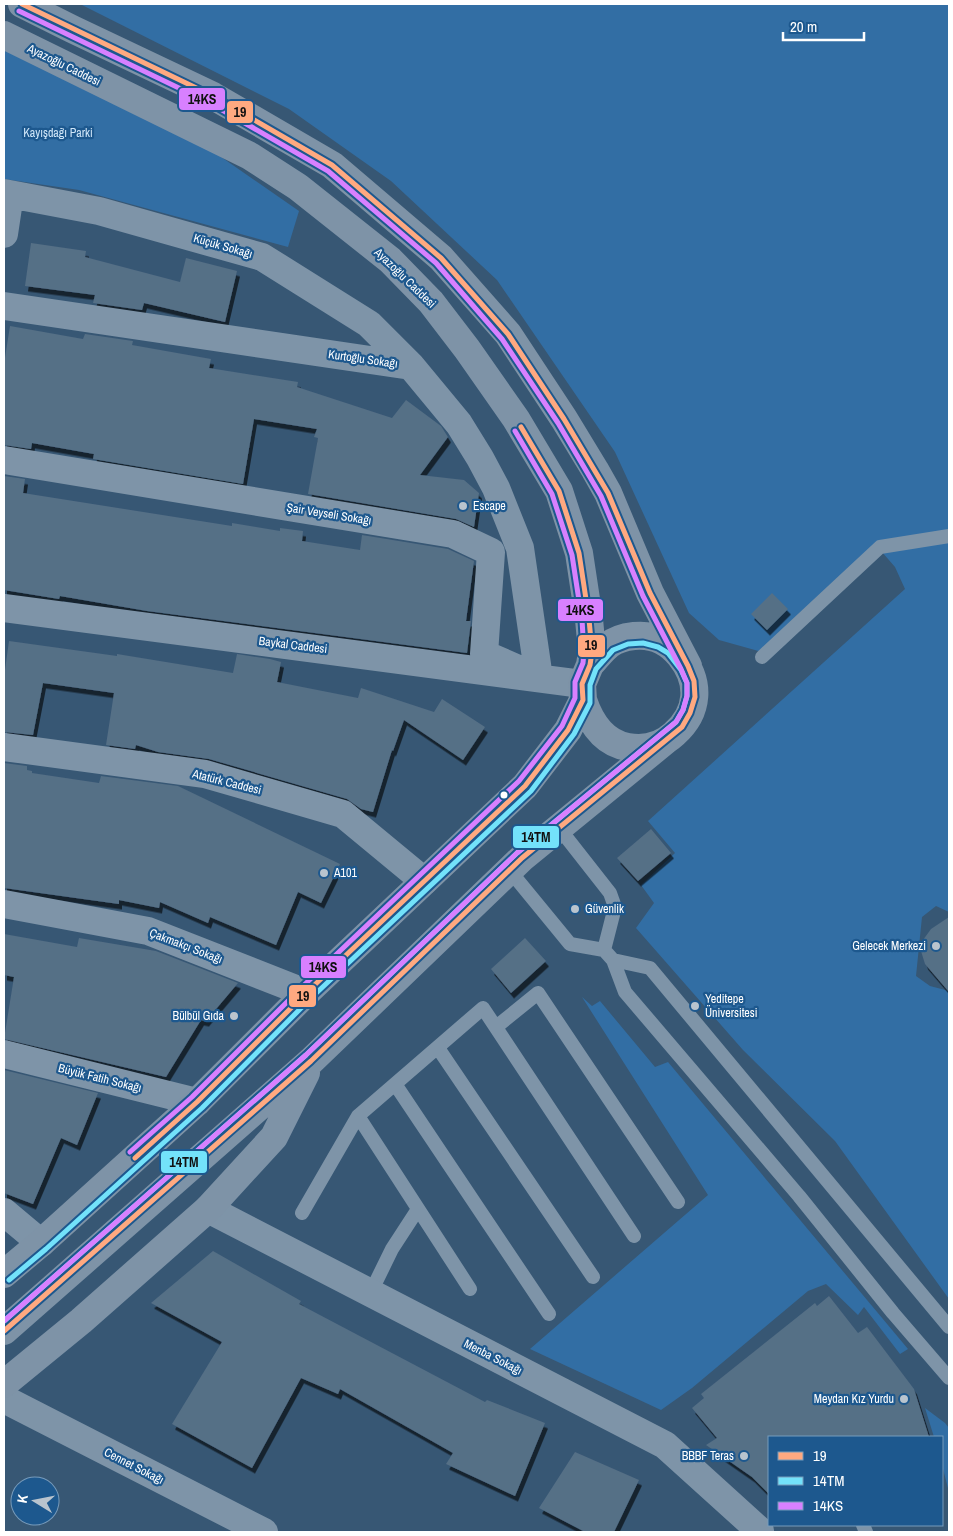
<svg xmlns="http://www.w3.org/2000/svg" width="953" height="1536" font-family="'Archivo Narrow',sans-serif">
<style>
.green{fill:#326ea4}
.building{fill:#556f86;filter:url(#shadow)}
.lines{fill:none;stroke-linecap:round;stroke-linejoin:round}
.lane{stroke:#7e94a8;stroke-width:14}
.street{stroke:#7e94a8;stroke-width:28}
.primary{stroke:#7e93a7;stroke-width:28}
.bus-1-casing{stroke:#1d588e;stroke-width:9}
.bus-2-casing{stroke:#1d588e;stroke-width:9}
.bus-3-casing{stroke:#1d588e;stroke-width:9}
.bus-1{stroke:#ffa980;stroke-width:5}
.bus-2{stroke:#73e2fa;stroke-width:5}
.bus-3{stroke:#d880ff;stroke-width:5}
.poi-dot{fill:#b9c4ce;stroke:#1d588e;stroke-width:2}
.bus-dot{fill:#fff;stroke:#1d588e;stroke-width:2}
.labels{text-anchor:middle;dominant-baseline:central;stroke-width:4.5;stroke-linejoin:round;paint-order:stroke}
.street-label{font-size:12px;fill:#fff;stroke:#1d588e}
.park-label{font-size:12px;fill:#d1e7f9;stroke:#1d588e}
.poi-label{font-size:12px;fill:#fff;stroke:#1d588e;text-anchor:start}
.line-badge{stroke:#1d588e;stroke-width:2}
.pale-badge-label{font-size:14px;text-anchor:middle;font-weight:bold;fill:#111}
</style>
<defs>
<filter id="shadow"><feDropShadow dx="3" dy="5.5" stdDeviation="0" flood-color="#0009"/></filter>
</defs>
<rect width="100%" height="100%" fill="#375774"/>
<path class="green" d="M 80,4 L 949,4 L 949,912 L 936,906 L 922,917 L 916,976 L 930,986 L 949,991 L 949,1299 L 835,1141 L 743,1050 L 636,928 L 654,903 L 641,885 L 675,853 L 648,821 L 905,589 L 895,567 L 875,544 L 762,652 L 719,640 L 689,613 L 615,452 L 497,280 L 391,181 L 289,109 Z
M 4,45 L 214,152 L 299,211 L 288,247 L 79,190 L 4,179 Z
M 582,997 L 592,1006 L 600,1001 L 655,1067 L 668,1062 L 908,1349 L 900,1354 L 864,1307 L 858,1315 L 826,1284 L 808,1291 L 692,1388 L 661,1410 L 530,1349 L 708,1195 Z
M 925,1408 L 945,1423 L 949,1428 L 949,1492 L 942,1465 L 942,1437 L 934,1437 Z"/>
<path class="building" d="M 31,243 L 86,251 L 85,257 L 180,282 L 186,258 L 237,271 L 225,322 L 144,303 L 142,310 L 93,303 L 95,295 L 25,286 Z
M 10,326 L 83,339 L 85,334 L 133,341 L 132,345 L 211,359 L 209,368 L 298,382 L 297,387 L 392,418 L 406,400 L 441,426 L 448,437 L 420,475 L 464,480 L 479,493 L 474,527 L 456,519 L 308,494 L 318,438 L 314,437 L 317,429 L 254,419 L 243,484 L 93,459 L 94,454 L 32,443 L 31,449 L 4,445 L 4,364 Z
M 4,476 L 25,479 L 23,493 L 232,526 L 232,523 L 280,531 L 280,528 L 303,531 L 302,541 L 360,550 L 362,535 L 448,549 L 474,561 L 466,621 L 471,621 L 467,653 L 147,611 L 60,596 L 59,599 L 4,590 Z
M 772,593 L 788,609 L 767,630 L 751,614 Z
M 9,641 L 117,656 L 117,654 L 233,673 L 237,654 L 270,659 L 281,662 L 277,682 L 358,698 L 361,688 L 434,712 L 442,699 L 485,727 L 463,760 L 404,720 L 393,751 L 392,750 L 373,812 L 361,809 L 347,799 L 209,759 L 158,752 L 136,745 L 135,749 L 106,745 L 114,693 L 43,683 L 33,735 L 4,732 L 4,677 Z
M 4,763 L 27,766 L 27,770 L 32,771 L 32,773 L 99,783 L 101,776 L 178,786 L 340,864 L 321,903 L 298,892 L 276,945 L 210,917 L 208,923 L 160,902 L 159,908 L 119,900 L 119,904 L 4,888 Z
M 651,829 L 671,853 L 638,881 L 617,858 Z
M 949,917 L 949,992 L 925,964 L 921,951 L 923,940 L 931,929 Z
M 4,934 L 77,947 L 79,938 L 156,951 L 238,983 L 206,1021 L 201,1020 L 166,1077 L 4,1039 L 14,977 L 4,975 Z
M 525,938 L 546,961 L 511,993 L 491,969 Z
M 4,1070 L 98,1093 L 77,1145 L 61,1138 L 33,1204 L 4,1193 Z
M 213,1251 L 301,1301 L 299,1304 L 485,1402 L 487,1400 L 545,1423 L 515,1496 L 446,1464 L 453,1453 L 340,1389 L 338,1394 L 301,1378 L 252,1468 L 172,1424 L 222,1342 L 151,1303 Z
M 829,1296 L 858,1333 L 867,1327 L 914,1389 L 929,1437 L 769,1437 L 769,1494 L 752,1477 L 706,1445 L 717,1438 L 692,1408 L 704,1398 L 701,1394 L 815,1303 L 817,1306 Z
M 575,1452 L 639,1480 L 614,1532 L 585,1532 L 539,1508 Z"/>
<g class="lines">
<path class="lane" d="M 762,657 L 880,547 L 949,536
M 559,828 L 610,893 L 615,907 L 604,950
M 510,871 L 570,944 L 604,950 L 613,960 L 625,992 L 799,1196 L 893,1313 L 949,1378
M 613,960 L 650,968 L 949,1327
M 496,1027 L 538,993 L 678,1202
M 438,1048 L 593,1277
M 395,1084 L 549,1314
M 358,1116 L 470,1289
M 302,1213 L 358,1116 L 483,1008 L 634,1236
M 370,1294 L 392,1249 L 418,1209
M 863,1525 L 866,1532"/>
<path class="street" d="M 4,193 L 99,211 L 262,257 L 369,324 L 411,366 L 459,424 L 480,458 L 496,488 L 520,548 L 539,678
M 4,234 L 10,194
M 4,306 L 411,366
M 4,460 L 453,534 L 491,552 L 484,654 L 539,678
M 4,608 L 582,684
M 4,747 L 205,774 L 343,814 L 424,881
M 4,904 L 148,931 L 306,993
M 4,1054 L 197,1102
M 208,1209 L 665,1445 L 760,1531 L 759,1532
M 4,1212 L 41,1243
M 4,1399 L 264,1532"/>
<path class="primary" d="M 22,4 L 72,29 L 213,96 L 332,165 L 441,258 L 508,334 L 564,419 L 595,470 L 608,493 L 650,593 L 688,666
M 4,35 L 250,156 L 298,187 L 390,260 L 431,302 L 467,349 L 516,419 L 559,491 L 579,553 L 589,619 L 592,652 L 590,665 L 582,684 L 583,700 L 568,730 L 525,786 L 306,993 L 197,1102 L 41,1243 L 4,1274
M 583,700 C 590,721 603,743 628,747 C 645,750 661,746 674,734 C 699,712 701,682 680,656 C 668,641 653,634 634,636 C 625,637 615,640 609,645 C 602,650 596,659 590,665
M 4,1331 L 311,1061 L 522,858 L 670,737
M 4,1384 L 81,1321 L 208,1209 L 274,1137 L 306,1073"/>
<defs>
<path id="bus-1" d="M 135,1158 L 197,1102 L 306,993 L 525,786 L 568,730 L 583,700 L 582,684 L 590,665 L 592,652 L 589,619 L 579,553 L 559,491 L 521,427
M 4,1331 L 311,1061 L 522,858 L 682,727 L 690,713 L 695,697 L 694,681 L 688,666 L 650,593 L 608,493 L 564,419 L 508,334 L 441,258 L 332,165 L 213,96 L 22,4"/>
<path id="bus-2" d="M 4,1321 L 306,1055 L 517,853 L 676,722 L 683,710 L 687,696 L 687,683 L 681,670 L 668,653 L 658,647 L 643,643 L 628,644 L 613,650 L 596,669 L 590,685 L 590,703 L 574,734 L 531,791 L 311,998 L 202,1108 L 46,1249 L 9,1280"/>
<path id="bus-3" d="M 130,1152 L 192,1097 L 301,988 L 519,781 L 562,726 L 575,698 L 575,682 L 583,663 L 584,652 L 582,620 L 572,555 L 552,494 L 515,431
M 4,1321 L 306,1055 L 517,853 L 676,722 L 683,710 L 687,696 L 687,683 L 681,669 L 643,596 L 601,496 L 558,423 L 502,339 L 436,263 L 328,171 L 210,103 L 19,11"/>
</defs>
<use href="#bus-1" class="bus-1-casing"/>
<use href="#bus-2" class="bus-2-casing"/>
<use href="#bus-3" class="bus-3-casing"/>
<use href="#bus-1" class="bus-1"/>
<use href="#bus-2" class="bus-2"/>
<use href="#bus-3" class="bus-3"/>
</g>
<g class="poi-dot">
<circle cx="463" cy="506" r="5"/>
<circle cx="324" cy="873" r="5"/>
<circle cx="575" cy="909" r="5"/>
<circle cx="936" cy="946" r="5"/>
<circle cx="695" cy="1006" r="5"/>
<circle cx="234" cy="1016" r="5"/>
<circle cx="904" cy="1399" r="5"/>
<circle cx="744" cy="1456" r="5"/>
</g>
<circle class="bus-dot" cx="504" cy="795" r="4.5"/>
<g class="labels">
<g class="street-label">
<text transform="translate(64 65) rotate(26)">Ayazoğlu Caddesi</text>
<text transform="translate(223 246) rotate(16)">Küçük Sokağı</text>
<text transform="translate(405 278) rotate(44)">Ayazoğlu Caddesi</text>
<text transform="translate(363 359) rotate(8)">Kurtoğlu Sokağı</text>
<text transform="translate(329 514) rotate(9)">Şair Veyseli Sokağı</text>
<text transform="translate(293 645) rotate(7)">Baykal Caddesi</text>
<text transform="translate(227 782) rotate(14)">Atatürk Caddesi</text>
<text transform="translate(186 946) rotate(21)">Çakmakçı Sokağı</text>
<text transform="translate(100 1078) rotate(14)">Büyük Fatih Sokağı</text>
<text transform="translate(493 1357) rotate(27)">Menba Sokağı</text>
<text transform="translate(134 1466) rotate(27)">Cennet Sokağı</text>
</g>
<g class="park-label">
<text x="58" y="133">Kayışdağı Parki</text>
</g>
<g class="poi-label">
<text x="473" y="506">Escape</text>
<text x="334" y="873">A101</text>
<text x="585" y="909">Güvenlik</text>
<text x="926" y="946" text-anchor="end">Gelecek Merkezi</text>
<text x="705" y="999">Yeditepe<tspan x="705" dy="14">Üniversitesi</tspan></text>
<text x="224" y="1016" text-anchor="end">Bülbül Gıda</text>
<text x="894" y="1399" text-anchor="end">Meydan Kız Yurdu</text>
<text x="734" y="1456" text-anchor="end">BBBF Teras</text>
</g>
</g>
<g class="line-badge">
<rect x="178" y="87" width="48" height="24" rx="5" fill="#d880ff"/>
<rect x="226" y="100" width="28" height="24" rx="5" fill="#ffa980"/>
<rect x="557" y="598" width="47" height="24" rx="5" fill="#d880ff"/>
<rect x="577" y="634" width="29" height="24" rx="5" fill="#ffa980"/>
<rect x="512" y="825" width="48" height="24" rx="5" fill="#73e2fa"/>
<rect x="300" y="955" width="47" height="24" rx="5" fill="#d880ff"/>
<rect x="288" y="984" width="29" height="24" rx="5" fill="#ffa980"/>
<rect x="160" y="1150" width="48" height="24" rx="5" fill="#73e2fa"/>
</g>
<g class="pale-badge-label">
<text x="202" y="104">14KS</text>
<text x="240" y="117">19</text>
<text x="580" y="615">14KS</text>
<text x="591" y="650">19</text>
<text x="536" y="842">14TM</text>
<text x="323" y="972">14KS</text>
<text x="303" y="1001">19</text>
<text x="184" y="1167">14TM</text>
</g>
<rect width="953" height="1536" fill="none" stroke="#ffffff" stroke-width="10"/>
<rect x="768" y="1436" width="175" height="90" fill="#1d588e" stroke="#779bbb"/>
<rect x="778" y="1452" width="25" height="8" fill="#ffa980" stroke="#779bbb"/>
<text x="813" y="1461" font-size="15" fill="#ffffff">19</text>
<rect x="778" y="1477" width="25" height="8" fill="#73e2fa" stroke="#779bbb"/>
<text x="813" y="1486" font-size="15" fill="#ffffff">14TM</text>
<rect x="778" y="1502" width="25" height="8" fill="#d880ff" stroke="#779bbb"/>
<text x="813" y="1511" font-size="15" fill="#ffffff">14KS</text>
<g transform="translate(35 1501) rotate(280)"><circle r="24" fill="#1d588e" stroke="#779bbb"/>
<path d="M0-4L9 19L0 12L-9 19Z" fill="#b9c4ce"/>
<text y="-8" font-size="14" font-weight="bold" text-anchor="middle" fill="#ffffff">K</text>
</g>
<path d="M783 32v8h81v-8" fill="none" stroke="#ffffff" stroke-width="2.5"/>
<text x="790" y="32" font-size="15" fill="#ffffff" stroke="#1d588e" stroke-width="4" paint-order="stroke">20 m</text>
</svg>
